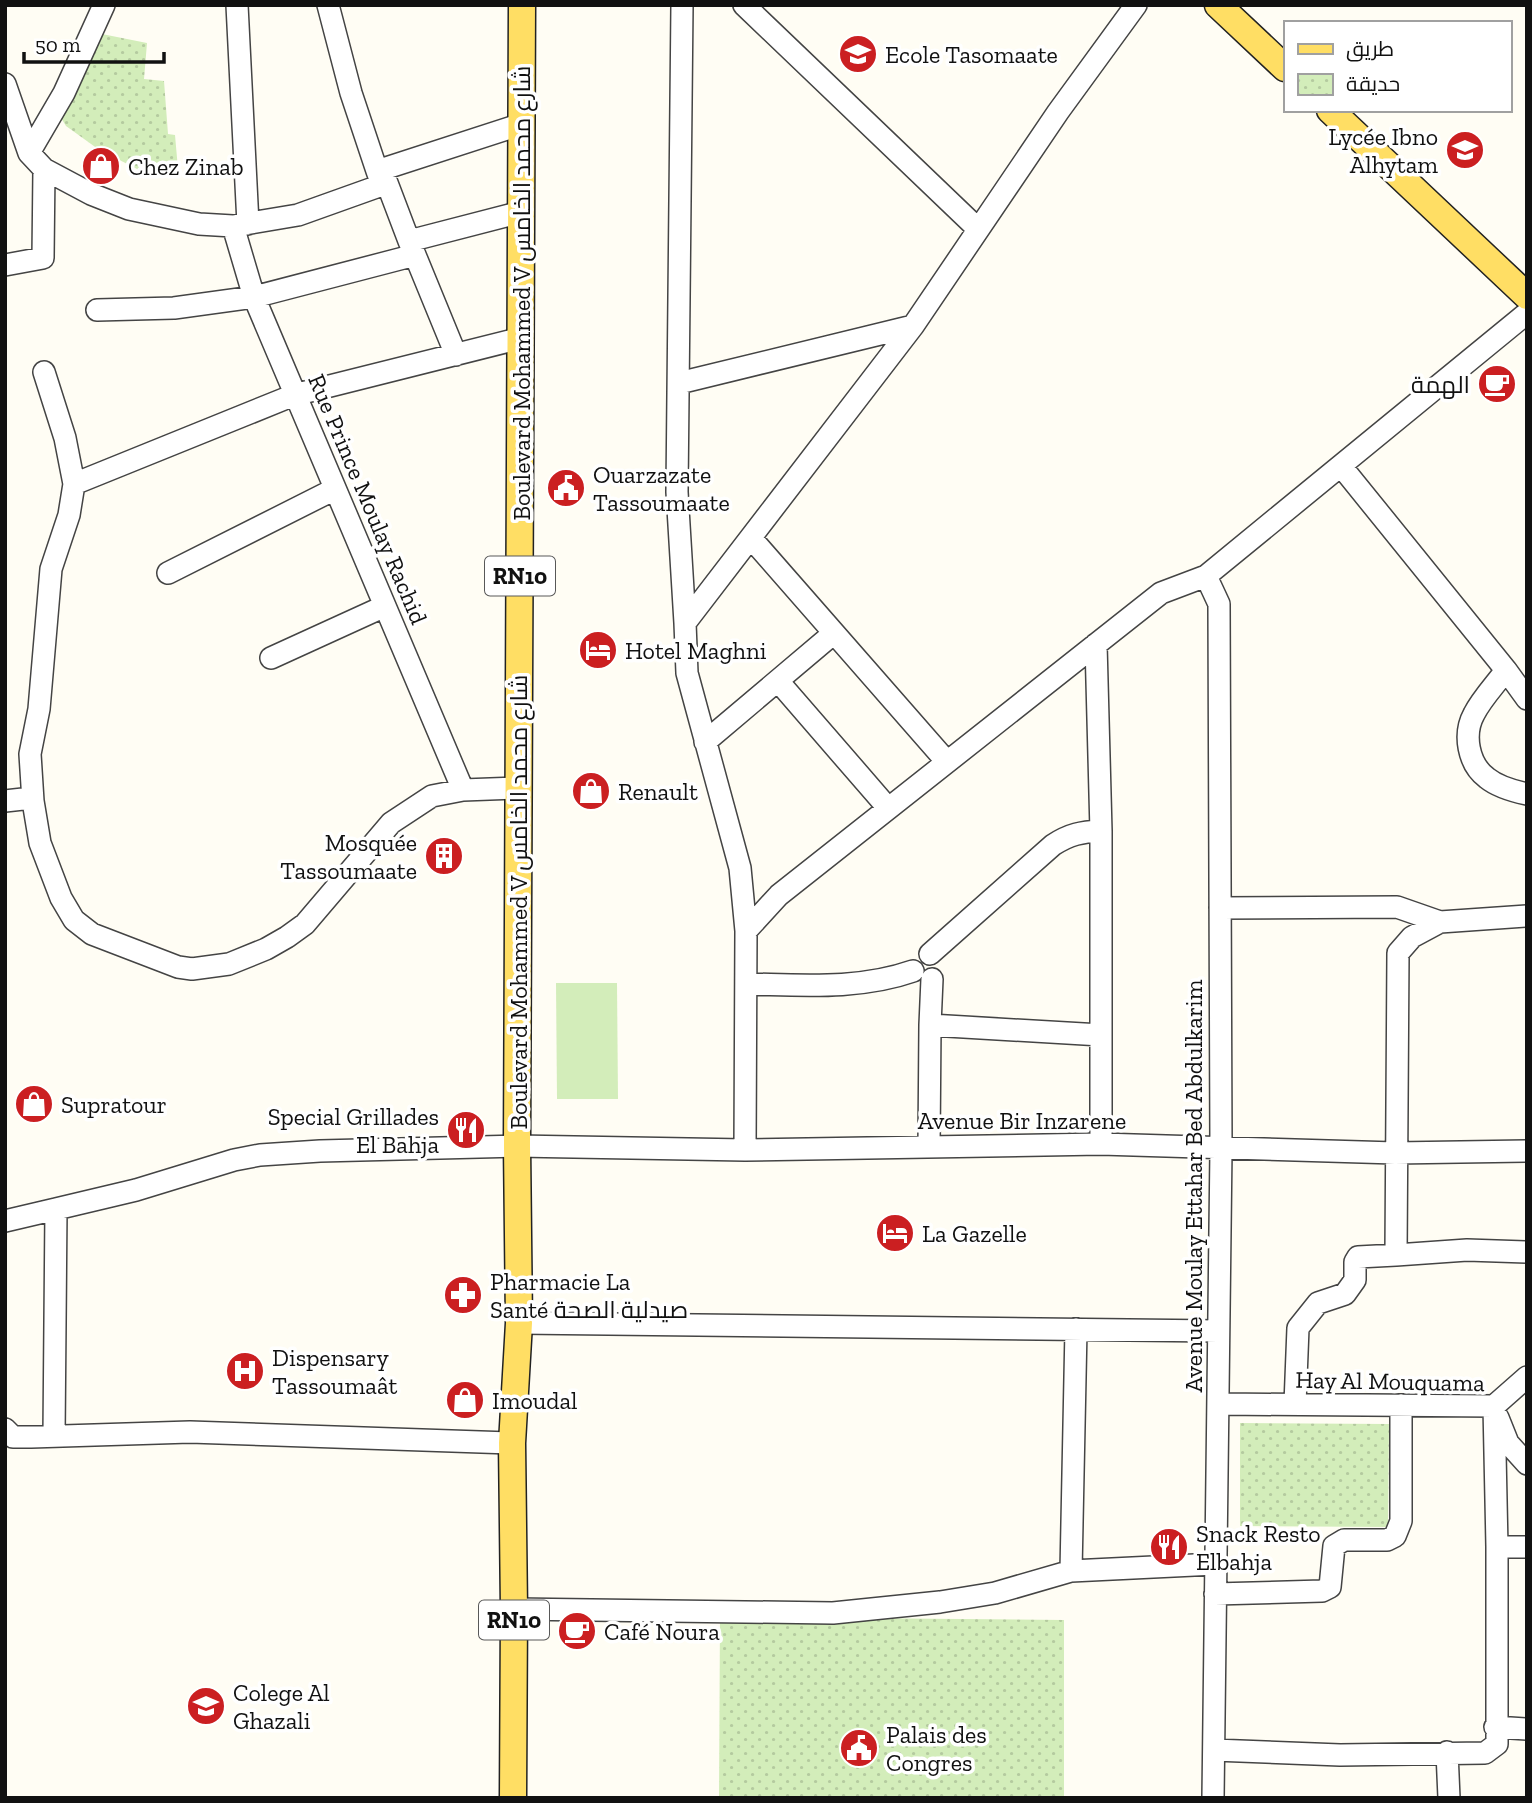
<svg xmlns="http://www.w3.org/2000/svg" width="1532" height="1803" font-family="'Zilla Slab',Cairo,serif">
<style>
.park{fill:url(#park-dots)}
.garden{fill:#d3edba}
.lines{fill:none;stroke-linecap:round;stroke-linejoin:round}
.minor-casing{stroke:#444;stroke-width:24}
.major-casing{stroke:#222;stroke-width:29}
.minor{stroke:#fff;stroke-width:21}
.major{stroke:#ffde64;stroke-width:26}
.labels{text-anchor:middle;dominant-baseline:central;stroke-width:7;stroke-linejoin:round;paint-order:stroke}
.shield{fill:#fff;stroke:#585858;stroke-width:2}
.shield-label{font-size:23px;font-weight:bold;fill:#111}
.poi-label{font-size:24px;fill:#111;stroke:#fff;text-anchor:start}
.street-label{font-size:24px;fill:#111;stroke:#fff}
</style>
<defs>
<pattern id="park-dots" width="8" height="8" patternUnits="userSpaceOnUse" patternTransform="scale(1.75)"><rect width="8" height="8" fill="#d3edba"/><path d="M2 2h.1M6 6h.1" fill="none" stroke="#b4ca9f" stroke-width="1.8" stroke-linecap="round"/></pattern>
</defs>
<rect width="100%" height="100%" fill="#fffdf4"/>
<path class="park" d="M 97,33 L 147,43 L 144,79 L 164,81 L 168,134 L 175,135 L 178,169 L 139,170 L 98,149 L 66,126 L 58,113 Z
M 1240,1423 L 1389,1424 L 1388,1527 L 1240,1526 Z
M 720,1617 L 1064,1620 L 1064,1798 L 719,1798 Z"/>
<path class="garden" d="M 556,983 L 617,983 L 618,1099 L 557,1099 Z"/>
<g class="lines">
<defs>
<path id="minor" d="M 237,5 L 248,224
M 328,5 L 351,93 L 377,171
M 682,5 L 677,492 L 685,623
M 744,5 L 978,229
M 5,84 L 29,153 L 44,169 L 91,194 L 129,209 L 199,224 L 233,226 L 298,215 L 382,185 L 377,171 L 522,124
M 29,153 L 64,93 L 104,5
M 382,185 L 387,183 L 409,241
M 233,226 L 254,297 L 463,790
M 415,255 L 456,355
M 5,265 L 43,258 L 44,169
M 97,310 L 174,308 L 254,297 L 415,255 L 409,241 L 521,212
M 44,372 L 65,438 L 74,484
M 679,383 L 913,326
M 1341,466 L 1506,670 L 1527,699
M 751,538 L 947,762
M 168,573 L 335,489
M 1206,576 L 1219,604 L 1221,1149 L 1213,1798
M 1096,644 L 1101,831
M 271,658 L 385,606
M 1506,670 C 1496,684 1482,698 1474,714 C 1463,734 1468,764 1487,778 C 1498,787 1513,791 1527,794
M 778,681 L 888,808
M 705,742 L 834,633
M 518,788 L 463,790 L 432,796 L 391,823 L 305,924 L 287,937 L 266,949 L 229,964 L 192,969 L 178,967 L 92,934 L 74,920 L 61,898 L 40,843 L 33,801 L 30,754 L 39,709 L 51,569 L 69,515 L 74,484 L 294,395 L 521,338
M 5,801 L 23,799 L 33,801
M 1220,908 L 1397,907 L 1440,922
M 746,931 L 740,868 L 687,673 L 685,623 L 913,326 L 1058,112 L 1136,5
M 930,954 L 1053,845 C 1070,834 1081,832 1101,831 L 1101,1144
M 932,979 L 930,1025 L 1101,1035
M 746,984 C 802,985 859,990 913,971
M 929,1146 L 930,1025
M 745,1150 L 746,931 L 779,895 L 1161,593 L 1206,576 L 1527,313
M 5,1221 L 56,1209
M 1396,1255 L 1467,1250 L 1527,1252
M 519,1323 L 1218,1331
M 1219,1404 L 1494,1406
M 1295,1404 L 1298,1328 L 1318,1303 L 1345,1294 L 1355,1280 L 1355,1262 L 1358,1257 L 1396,1255 L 1398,953 L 1412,937 L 1440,922 L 1527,916
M 1494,1406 L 1527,1377
M 1498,1418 L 1508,1443 L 1527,1464
M 5,1429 L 13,1437 L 31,1437 L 190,1432 L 512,1443
M 54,1436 L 56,1209 L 136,1190 L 234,1160 L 260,1155 L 320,1151 L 517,1146 L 745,1150 L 1101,1144 L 1395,1153 L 1527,1151
M 1497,1547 L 1527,1547
M 1071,1571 L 1076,1329
M 1215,1594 L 1322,1591 L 1330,1587 L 1334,1546 L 1344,1540 L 1387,1540 L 1395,1536 L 1401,1521 L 1401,1405
M 514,1609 L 833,1613 L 940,1602 L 995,1593 L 1071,1571 L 1215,1564
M 1495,1727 L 1527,1729
M 1214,1750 L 1340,1755 L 1485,1753 L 1497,1744 L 1497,1547 L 1494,1406
M 1447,1752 L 1449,1798"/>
<path id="major" d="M 1218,5 L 1285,68
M 1330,110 L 1527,296
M 513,1798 L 514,1609 L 512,1443 L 519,1323 L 517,1146 L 522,5"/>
</defs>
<use href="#minor" class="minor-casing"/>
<use href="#major" class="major-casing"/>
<use href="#minor" class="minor"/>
<use href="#major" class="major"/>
</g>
<defs>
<symbol id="school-disc" viewBox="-11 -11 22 22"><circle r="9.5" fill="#cb1f21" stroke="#fff"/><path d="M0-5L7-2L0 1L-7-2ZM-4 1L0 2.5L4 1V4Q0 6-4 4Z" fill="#fff"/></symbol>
<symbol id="university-disc" viewBox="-11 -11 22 22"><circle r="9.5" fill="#cb1f21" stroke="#fff"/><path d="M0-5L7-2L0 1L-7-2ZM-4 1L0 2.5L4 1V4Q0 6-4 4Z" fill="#fff"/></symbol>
<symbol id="shop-disc" viewBox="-11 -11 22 22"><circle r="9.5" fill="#cb1f21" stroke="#fff"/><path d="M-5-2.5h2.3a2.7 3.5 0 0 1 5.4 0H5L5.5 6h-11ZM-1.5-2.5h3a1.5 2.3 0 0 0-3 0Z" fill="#fff"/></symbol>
<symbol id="cafe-disc" viewBox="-11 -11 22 22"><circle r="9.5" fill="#cb1f21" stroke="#fff"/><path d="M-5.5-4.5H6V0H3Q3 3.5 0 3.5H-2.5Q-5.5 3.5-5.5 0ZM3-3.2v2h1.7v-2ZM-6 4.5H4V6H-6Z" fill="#fff"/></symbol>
<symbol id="civic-disc" viewBox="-11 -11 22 22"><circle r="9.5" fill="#cb1f21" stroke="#fff"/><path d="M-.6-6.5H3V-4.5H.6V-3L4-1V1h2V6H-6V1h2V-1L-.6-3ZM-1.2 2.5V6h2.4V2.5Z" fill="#fff"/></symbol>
<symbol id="hotel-disc" viewBox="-11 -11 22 22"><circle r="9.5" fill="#cb1f21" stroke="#fff"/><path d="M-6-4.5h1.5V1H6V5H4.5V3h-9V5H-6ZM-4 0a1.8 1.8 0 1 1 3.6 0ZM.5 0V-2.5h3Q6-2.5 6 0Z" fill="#fff"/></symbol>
<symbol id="building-disc" viewBox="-11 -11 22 22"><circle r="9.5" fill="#cb1f21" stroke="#fff"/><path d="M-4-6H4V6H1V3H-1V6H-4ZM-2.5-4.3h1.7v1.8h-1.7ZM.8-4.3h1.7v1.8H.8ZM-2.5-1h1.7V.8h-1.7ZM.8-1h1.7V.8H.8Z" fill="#fff"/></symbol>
<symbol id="restaurant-disc" viewBox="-11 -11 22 22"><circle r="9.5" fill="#cb1f21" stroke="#fff"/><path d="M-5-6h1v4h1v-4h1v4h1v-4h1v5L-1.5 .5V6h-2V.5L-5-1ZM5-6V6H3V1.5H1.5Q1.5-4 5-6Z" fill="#fff"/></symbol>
<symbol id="pharmacy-disc" viewBox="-11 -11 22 22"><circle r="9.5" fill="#cb1f21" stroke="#fff"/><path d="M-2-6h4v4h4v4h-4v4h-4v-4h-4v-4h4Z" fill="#fff"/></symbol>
<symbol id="hospital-disc" viewBox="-11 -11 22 22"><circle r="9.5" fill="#cb1f21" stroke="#fff"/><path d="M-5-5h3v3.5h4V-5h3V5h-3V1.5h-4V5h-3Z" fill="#fff"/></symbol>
</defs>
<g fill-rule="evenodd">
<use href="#school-disc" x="836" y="32" width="44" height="44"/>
<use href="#university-disc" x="1443" y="128" width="44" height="44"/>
<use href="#shop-disc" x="79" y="144" width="44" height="44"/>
<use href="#cafe-disc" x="1475" y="362" width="44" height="44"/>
<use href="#civic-disc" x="544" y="466" width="44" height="44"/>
<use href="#hotel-disc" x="576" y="628" width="44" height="44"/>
<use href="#shop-disc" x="569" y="769" width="44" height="44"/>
<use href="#building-disc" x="422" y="834" width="44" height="44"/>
<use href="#shop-disc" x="12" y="1082" width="44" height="44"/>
<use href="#restaurant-disc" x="444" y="1108" width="44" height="44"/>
<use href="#hotel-disc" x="873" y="1211" width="44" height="44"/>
<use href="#pharmacy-disc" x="441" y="1273" width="44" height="44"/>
<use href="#hospital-disc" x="223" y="1349" width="44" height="44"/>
<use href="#shop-disc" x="443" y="1378" width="44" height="44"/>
<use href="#restaurant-disc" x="1147" y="1525" width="44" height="44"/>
<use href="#cafe-disc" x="555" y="1609" width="44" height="44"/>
<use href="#university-disc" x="184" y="1684" width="44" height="44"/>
<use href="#civic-disc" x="837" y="1726" width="44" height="44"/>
</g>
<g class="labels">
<g class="shield">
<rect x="485" y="556.5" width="70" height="39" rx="5"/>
<rect x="479" y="1600.5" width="70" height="39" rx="5"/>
</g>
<g class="shield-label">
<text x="520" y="576">RN10</text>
<text x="514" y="1620">RN10</text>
</g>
<g class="poi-label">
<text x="885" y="54">Ecole Tasomaate</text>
<text x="1438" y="136" text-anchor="end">Lycée Ibno<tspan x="1438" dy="28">Alhytam</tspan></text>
<text x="128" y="166">Chez Zinab</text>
<text x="1470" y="384" text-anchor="end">الهمة</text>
<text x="593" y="474">Ouarzazate<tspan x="593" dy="28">Tassoumaate</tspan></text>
<text x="625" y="650">Hotel Maghni</text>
<text x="618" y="791">Renault</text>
<text x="417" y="842" text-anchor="end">Mosquée<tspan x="417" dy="28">Tassoumaate</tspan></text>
<text x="61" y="1104">Supratour</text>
<text x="439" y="1116" text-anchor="end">Special Grillades<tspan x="439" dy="28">El Bahja</tspan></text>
<text x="922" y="1233">La Gazelle</text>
<text x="490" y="1281">Pharmacie La<tspan x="490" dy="28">Santé صيدلية الصحة</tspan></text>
<text x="272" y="1357">Dispensary<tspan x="272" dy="28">Tassoumaât</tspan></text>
<text x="492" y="1400">Imoudal</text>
<text x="1196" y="1533">Snack Resto<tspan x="1196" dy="28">Elbahja</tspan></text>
<text x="604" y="1631">Café Noura</text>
<text x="233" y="1692">Colege Al<tspan x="233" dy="28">Ghazali</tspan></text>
<text x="886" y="1734">Palais des<tspan x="886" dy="28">Congres</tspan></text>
</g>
<g class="street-label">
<text transform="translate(521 293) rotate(-90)">Boulevard Mohammed V شارع محمد الخامس</text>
<text transform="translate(368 499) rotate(67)">Rue Prince Moulay Rachid</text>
<text transform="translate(518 902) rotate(-90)">Boulevard Mohammed V شارع محمد الخامس</text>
<text x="1022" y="1120">Avenue Bir Inzarene</text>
<text transform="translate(1193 1186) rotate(-90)">Avenue Moulay Ettahar Bed Abdulkarim</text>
<text transform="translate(1390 1381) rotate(1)">Hay Al Mouquama</text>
</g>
</g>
<rect width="1532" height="1803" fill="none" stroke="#111111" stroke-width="14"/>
<rect x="1284" y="21" width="228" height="91" fill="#ffffff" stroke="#a0a0a0" stroke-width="2"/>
<rect x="1298" y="44" width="35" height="10" fill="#ffde64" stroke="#a0a0a0" stroke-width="2"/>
<text x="1346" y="56" font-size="21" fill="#111111">طريق</text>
<rect x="1298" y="74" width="35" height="21" fill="url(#park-dots)" stroke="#a0a0a0" stroke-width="2"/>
<text x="1346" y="91" font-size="21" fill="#111111">حديقة</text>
<path d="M24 52v10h140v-10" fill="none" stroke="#111111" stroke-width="3.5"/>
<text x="35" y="52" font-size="21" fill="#111111" stroke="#ffffff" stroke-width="5" paint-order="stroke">50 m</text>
</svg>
